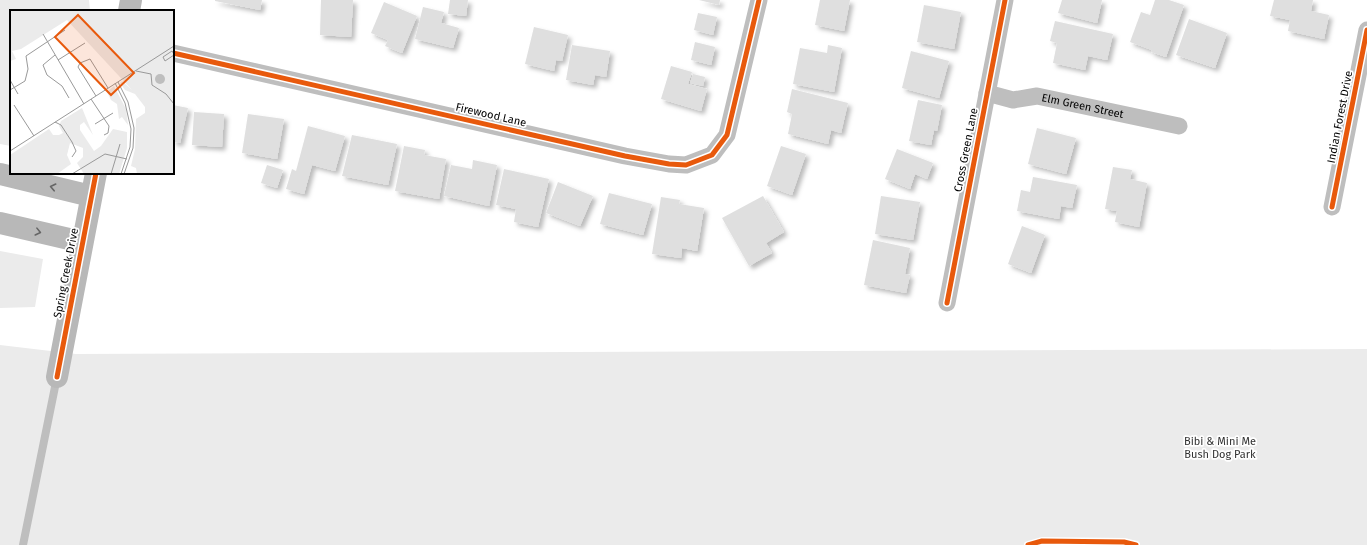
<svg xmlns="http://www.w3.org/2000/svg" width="1367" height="545" font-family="'Fira Sans',sans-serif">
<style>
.green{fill:#ebebeb}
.building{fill:#dfdfdf;filter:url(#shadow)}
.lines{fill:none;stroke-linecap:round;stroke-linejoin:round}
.lane{stroke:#bebebe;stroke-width:8}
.street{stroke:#bebebe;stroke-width:17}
.secondary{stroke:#b8b8b8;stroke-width:22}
.cycleway-casing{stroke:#fff;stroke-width:8}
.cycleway{stroke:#e8590c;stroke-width:5}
.oneway{stroke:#656565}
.labels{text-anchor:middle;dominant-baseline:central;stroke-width:3.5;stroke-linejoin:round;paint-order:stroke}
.street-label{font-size:11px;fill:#000;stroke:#fff}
.park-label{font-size:11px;fill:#323232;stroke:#fff}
.inset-road{fill:none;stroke:#999;stroke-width:1}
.view{fill:#e8590c;fill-opacity:0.15;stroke:#e8590c;stroke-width:2}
.inset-edge{fill:none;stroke:#000;stroke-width:2}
</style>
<defs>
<filter id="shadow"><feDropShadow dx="3.5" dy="3.5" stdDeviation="2" flood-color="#0004"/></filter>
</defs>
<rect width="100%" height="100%" fill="#fff"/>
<path class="green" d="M 0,0 L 89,0 L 90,11 L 11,11 L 11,146 L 0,144 Z
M 0,251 L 43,259 L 35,307 L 0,308 Z
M 0,345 L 76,354 L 1367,349 L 1367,545 L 0,545 Z"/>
<path class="building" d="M 215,0 L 262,0 L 260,10 L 215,1 Z
M 321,0 L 353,0 L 351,37 L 320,35 Z
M 450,0 L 468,0 L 466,16 L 448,14 Z
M 699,0 L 720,0 L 719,5 Z
M 820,0 L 850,0 L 844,31 L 815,25 Z
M 1062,0 L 1102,0 L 1097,23 L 1058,13 Z
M 1155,0 L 1169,0 L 1184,5 L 1166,57 L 1151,52 L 1152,50 L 1130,42 L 1141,12 L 1150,15 Z
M 1274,0 L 1313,0 L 1311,11 L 1329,15 L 1324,39 L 1288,31 L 1290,20 L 1270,16 Z
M 384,2 L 417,16 L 402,53 L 385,46 L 388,40 L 371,33 Z
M 924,5 L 961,12 L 954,49 L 917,42 Z
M 423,7 L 444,12 L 441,23 L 459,28 L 453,48 L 415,39 Z
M 698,13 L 717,17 L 713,35 L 694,30 Z
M 1189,19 L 1227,33 L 1215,68 L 1176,55 Z
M 1055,21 L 1113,34 L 1107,60 L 1088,56 L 1085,70 L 1053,63 L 1057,43 L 1050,41 Z
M 534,27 L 568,35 L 562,61 L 556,60 L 554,71 L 525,64 Z
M 695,42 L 715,47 L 711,65 L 691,60 Z
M 572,45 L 610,51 L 606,77 L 595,75 L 593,85 L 566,80 Z
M 828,45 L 842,48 L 834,92 L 793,84 L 800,48 L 827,53 Z
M 911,51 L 949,61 L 939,98 L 902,88 Z
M 671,66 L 692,72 L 688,84 L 707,89 L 701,111 L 661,99 Z
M 693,74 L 705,77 L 703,86 L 690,83 Z
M 792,89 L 848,103 L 841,133 L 831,130 L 828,144 L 788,134 L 792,114 L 787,112 Z
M 918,100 L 942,105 L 937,131 L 934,130 L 931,145 L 909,141 Z
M 173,105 L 188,108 L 180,143 L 173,142 Z
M 194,112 L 224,114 L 222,147 L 192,145 Z
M 248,114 L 284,119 L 277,159 L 242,153 Z
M 308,126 L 345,136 L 335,171 L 312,165 L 304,194 L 286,189 L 292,169 L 296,171 Z
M 1037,128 L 1076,138 L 1066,174 L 1028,164 Z
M 352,135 L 397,144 L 388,185 L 342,176 Z
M 404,146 L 425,150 L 424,155 L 446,159 L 439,199 L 395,191 Z
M 781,146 L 806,154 L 792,195 L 767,186 Z
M 897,149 L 933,163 L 927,179 L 915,174 L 910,189 L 885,179 Z
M 473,160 L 497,165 L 489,206 L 444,196 L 451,165 L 472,169 Z
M 267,165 L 283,170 L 277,188 L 261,183 Z
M 1113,167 L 1132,170 L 1130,179 L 1147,183 L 1139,227 L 1115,222 L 1117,211 L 1105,209 Z
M 504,169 L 549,179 L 538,227 L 514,222 L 516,209 L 496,205 Z
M 1033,177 L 1077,185 L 1072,208 L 1061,206 L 1059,219 L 1017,211 L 1021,190 L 1030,192 Z
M 558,182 L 593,196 L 580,226 L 546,213 Z
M 609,193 L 652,204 L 643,235 L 600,224 Z
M 763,196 L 784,232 L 766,243 L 772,253 L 749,266 L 722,218 Z
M 881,196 L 920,202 L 913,240 L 875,234 Z
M 661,197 L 680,200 L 679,204 L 704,208 L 697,251 L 682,248 L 681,258 L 652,254 Z
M 1022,226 L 1045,235 L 1031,273 L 1008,264 Z
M 873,240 L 910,248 L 905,274 L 910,275 L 906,293 L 864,285 Z"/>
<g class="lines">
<path class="lane" d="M 23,545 L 57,377"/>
<g class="street">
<path d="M 173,53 L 625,156 L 669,164 L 686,165 L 712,155 L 727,135 L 759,0"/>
<path id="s1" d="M 987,93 L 1013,100 L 1037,96 L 1179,126"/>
<path d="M 1332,207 L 1367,30"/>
<path d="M 947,303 L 1005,0"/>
</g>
<path class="secondary" d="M 129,11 L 131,0
M 0,174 L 91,196
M 0,223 L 82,242
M 57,377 L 96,173"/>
<defs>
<path id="cycleway" d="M 173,53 L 625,156 L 669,164 L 686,165 L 712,155 L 727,135 L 759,0
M 1332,207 L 1367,30
M 947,303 L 1005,0
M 57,377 L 96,173
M 1028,545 L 1042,541 L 1124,542 L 1136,545"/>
</defs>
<use href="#cycleway" class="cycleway-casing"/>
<use href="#cycleway" class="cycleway"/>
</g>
<defs><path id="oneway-chevron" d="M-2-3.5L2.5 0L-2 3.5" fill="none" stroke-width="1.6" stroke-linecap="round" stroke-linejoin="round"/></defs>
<g class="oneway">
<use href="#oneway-chevron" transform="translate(53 187) rotate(-167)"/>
<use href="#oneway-chevron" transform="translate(38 232) rotate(14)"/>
</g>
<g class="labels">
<g class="street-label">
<text stroke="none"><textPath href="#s1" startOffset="98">Elm Green Street</textPath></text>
<text transform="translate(491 115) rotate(13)">Firewood Lane</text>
<text transform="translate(1340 117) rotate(-79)">Indian Forest Drive</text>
<text transform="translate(966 150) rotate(-79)">Cross Green Lane</text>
<text transform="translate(66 273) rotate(-79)">Spring Creek Drive</text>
</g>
<g class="park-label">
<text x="1220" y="441">Bibi &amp; Mini Me<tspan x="1220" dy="13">Bush Dog Park</tspan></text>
</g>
</g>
<g transform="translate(10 10)">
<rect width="164" height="164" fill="#fff"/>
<path d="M 0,0 L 164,0 L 164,164 L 127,164 L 126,158 L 121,156 L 125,139 L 126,109 L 135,103 L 135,97 L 125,84 L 115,80 L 110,73 L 112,71 L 122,80 L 57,10 L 11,39 L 2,41 L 6,49 L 0,51 ZM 104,76 L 116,99 L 118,115 L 112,107 L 109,109 L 107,94 L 101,90 L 97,82 ZM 72,98 L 83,125 L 74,112 L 70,115 L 70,120 L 84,141 L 91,136 L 103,119 L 117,122 L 117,138 L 109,164 L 74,164 L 67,153 L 73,147 L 73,138 L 60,133 L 57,145 L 61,154 L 47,164 L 0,164 L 0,145 L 39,119 L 43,125 L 49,125 L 53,123 L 49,116 L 51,111 Z" fill="#ebebeb"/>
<path d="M145 69a5 5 0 1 1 10 0a5 5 0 1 1-10 0Z" fill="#bebebe"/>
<path class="inset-road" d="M 33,24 L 74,94M 164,44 L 162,41 L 153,47 L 155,51 L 164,45M 45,45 L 33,55 L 37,65 L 52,76 L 59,88M 48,50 L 75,33M 126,61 L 141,64 L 142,75 L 156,84 L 164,94M 0,70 L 8,84M 108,72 L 118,92 L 124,118 L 123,138 L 114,164M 105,73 L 115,93 L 121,119 L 120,137 L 111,164M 0,80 L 15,71 L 18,59 L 16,46 L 55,20M 86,86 L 68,57 L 70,53 L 80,49 L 98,78M 81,89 L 99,116 L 98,123 L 94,125M 4,95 L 24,126M 45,112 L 51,115 L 62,132 L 66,141 L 62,147M 85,114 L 103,103M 0,141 L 164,36M 62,164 L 95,144 L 117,149M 101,164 L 110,134"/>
<path class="view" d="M 68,5 L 124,63 L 101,85 L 45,27 Z"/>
<rect width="164" height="164" class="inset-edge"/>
</g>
</svg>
